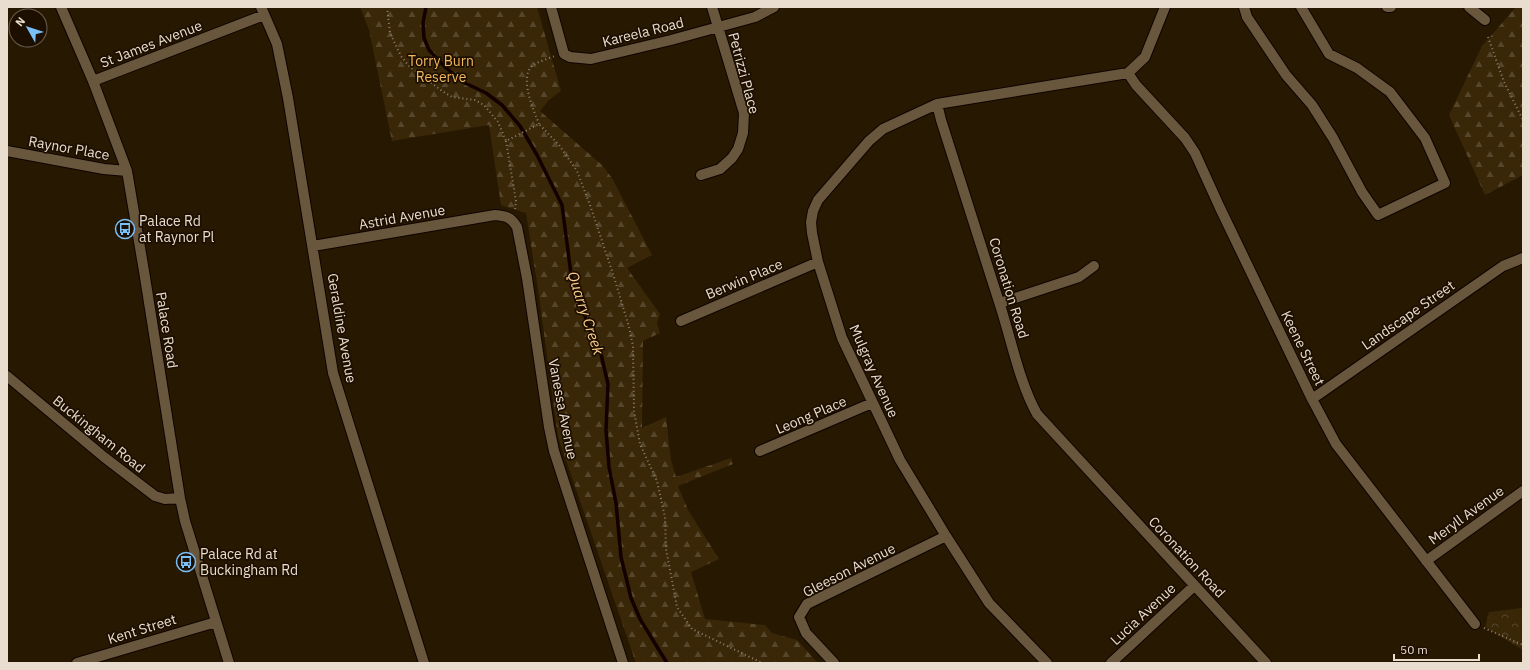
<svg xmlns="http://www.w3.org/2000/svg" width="1530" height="670" font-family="'IBM Plex Sans',sans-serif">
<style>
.forest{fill:url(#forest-firs)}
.park{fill:url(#park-crowns)}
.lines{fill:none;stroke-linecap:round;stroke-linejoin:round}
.stream{stroke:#150000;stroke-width:3.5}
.minor-casing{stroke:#0f0400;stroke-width:12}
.path{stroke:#8f8270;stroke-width:2;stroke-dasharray:1 3;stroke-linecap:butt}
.minor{stroke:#68563d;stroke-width:10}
.labels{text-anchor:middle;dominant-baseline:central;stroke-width:3.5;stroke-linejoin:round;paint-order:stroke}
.street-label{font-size:14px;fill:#e8ddcf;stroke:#1d0f00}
.park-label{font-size:14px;fill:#f2b85d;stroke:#1d0f00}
.poi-label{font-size:14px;fill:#e8ddcf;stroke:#1d0f00;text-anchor:start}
.water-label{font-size:15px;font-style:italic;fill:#fccd88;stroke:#1d0f00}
</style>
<defs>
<pattern id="forest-firs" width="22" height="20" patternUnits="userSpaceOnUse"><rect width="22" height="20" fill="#3a2708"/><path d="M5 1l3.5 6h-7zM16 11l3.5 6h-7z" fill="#56462b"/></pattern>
<pattern id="park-crowns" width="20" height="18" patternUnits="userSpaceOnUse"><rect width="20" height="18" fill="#3a2708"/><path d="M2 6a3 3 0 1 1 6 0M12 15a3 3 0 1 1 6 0" fill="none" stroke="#56462b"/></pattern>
</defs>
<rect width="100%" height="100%" fill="#271802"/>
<path class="forest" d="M 360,7 L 537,7 L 561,91 L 549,100 L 540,111 L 602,165 L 612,178 L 652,255 L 627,268 L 660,314 L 657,323 L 660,333 L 643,341 L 642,428 L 666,417 L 671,460 L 676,477 L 731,458 L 733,464 L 678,486 L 688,510 L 719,559 L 691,572 L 705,619 L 765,625 L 772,633 L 797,640 L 818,663 L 636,663 L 558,437 L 538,289 L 526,213 L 501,205 L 489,125 L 392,141 L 369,30 Z
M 1516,7 L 1523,7 L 1523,175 L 1485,195 L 1449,115 L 1482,46 Z"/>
<path class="park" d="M 1523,608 L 1523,650 L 1485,627 L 1489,612 Z"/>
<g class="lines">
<path class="stream" d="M 426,7 L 423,23 L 424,38 L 429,50 L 446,68 L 465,83 L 486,93 L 502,105 L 520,126 L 537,155 L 562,205 L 572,282 L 586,319 L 600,350 L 608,384 L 606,430 L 609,467 L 616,503 L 621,557 L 631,598 L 640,619 L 667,663"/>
<defs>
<path id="minor" d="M 61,7 L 93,81 L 127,171 L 144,271 L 180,498 L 185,521 L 229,663
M 261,7 L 277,44 L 288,98 L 333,373 L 424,663
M 551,7 L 564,54 L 570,57 L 591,59 L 671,40 L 755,17 L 774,7
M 1165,7 L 1145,57 L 1128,73 L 937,104 L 941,120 C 960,181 980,241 999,302 C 1011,338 1019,382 1037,414 L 1266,663
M 1244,7 L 1247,17 L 1286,75 L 1312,105 L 1333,138 L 1362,192 L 1378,215 L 1445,183 L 1425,138 L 1390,92 L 1357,68 L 1329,54 L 1301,7
M 1387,7 L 1391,7
M 1469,7 L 1485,20
M 1128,73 L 1136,85 L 1185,138 L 1195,153 L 1220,208 L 1312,399 L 1336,444 L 1475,624
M 93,81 L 264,15
M 937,104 L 883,129 L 869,141 L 818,200 L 813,211 L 811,222 L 812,233 L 818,262 L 842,338 L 900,460 L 946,536 L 989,603 L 1047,663
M 7,151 L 104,169 L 127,171
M 701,175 L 720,169 L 732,158 L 738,149 L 743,133 L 744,113 L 712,7
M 313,246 L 495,215 C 506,216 511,217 517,227 L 527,278 L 549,427 L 554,451 L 623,663
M 1000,303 L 1079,277 L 1094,266
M 681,321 L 818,262
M 7,376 L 104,457 L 155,496 L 165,499 L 180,498
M 1312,399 L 1503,266 L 1523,258
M 760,451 L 872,403
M 1426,561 L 1523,491
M 77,663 L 216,622
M 834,663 L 806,633 L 799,617 L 807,604 L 946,536
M 1111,663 L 1194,586"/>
</defs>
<use href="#minor" class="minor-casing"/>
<path class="path" d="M 387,7 L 390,33 L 401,56 L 409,66 L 442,91 L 452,97 L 475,100 L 484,105 L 498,122 L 506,141 L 539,124 L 559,145 L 577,171 L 590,205 L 614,277 L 629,327 L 633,346 L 634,411 L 640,444 L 657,481 L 665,517 L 666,549 L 677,607 L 692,629 L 762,663
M 1488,37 L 1504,82 L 1523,120
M 539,124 C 534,111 519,78 532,66 C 535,63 549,58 555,56
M 506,141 L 516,201 L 515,210
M 1484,628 L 1523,645"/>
<use href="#minor" class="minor"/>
</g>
<defs>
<symbol id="bus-ring" viewBox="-11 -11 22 22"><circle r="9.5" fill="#1d0f00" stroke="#79bff8" stroke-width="1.5"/><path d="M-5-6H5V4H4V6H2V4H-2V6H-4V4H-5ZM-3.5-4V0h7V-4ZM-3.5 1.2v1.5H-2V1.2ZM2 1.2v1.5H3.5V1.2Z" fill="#79bff8"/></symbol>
</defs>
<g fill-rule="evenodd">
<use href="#bus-ring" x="114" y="218" width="22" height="22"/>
<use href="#bus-ring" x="175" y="551" width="22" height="22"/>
</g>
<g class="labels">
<g class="street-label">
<text transform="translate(643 32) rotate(-14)">Kareela Road</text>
<text transform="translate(151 44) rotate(-21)">St James Avenue</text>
<text transform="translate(744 73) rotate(75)">Petrizzi Place</text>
<text transform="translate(69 148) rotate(10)">Raynor Place</text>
<text transform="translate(402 217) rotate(-10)">Astrid Avenue</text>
<text transform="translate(744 279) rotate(-23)">Berwin Place</text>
<text transform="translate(1009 288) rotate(73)">Coronation Road</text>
<text transform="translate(1408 315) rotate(-35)">Landscape Street</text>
<text transform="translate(342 328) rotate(80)">Geraldine Avenue</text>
<text transform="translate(167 330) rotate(81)">Palace Road</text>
<text transform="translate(1303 348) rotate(64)">Keene Street</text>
<text transform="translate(874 371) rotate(66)">Mulgray Avenue</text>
<text transform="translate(563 409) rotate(79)">Vanessa Avenue</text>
<text transform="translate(811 415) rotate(-23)">Leong Place</text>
<text transform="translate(99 434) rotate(39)">Buckingham Road</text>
<text transform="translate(1466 515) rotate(-36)">Meryll Avenue</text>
<text transform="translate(1187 557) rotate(47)">Coronation Road</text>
<text transform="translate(849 570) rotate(-27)">Gleeson Avenue</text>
<text transform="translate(1143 614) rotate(-43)">Lucia Avenue</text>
<text transform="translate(142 629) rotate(-17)">Kent Street</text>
</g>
<g class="park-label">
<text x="441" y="61">Torry Burn<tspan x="441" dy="16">Reserve</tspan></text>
</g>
<g class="poi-label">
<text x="139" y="221">Palace Rd<tspan x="139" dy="16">at Raynor Pl</tspan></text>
<text x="200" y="554">Palace Rd at<tspan x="200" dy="16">Buckingham Rd</tspan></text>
</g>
<g class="water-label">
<text transform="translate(586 313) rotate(72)">Quarry Creek</text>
</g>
</g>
<rect width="1530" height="670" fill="none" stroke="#e8ddcf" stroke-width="16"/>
<g transform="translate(28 28) rotate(309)"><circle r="19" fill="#1d0f00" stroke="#6e6153"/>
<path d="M0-3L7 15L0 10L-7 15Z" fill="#79bff8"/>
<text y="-6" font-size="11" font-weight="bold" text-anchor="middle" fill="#e8ddcf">N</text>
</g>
<path d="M1394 654v6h85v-6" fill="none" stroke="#e8ddcf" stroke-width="2"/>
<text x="1400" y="654" font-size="12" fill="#e8ddcf" stroke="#1d0f00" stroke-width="3" paint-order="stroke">50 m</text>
</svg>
